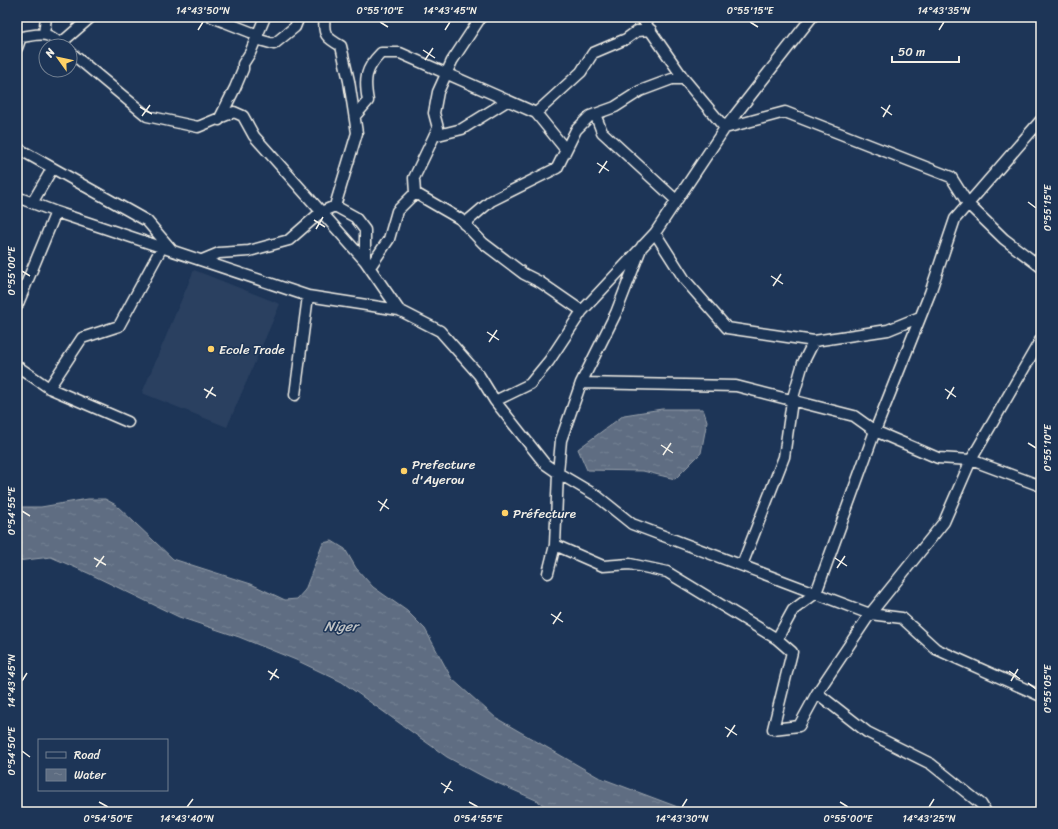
<svg xmlns="http://www.w3.org/2000/svg" width="1058" height="829" font-family="Sriracha,sans-serif">
<style>
.built{fill:#2a4060}
.water{fill:url(#water-ripples);stroke:#9aa2ab}
.lines{fill:none;stroke-linecap:round;stroke-linejoin:round}
.minor-casing{stroke:#f4f1e8;stroke-width:13}
.minor{stroke:#1d3557;stroke-width:10}
.ticks{fill:none;stroke:#f4f1e8;stroke-width:1.5}
.poi-dot{fill:#ffd166;stroke:#1d3557;stroke-width:1.5}
.labels{text-anchor:middle;dominant-baseline:central;stroke-width:3;stroke-linejoin:round;paint-order:stroke}
.poi-label{font-size:13px;fill:#f4f1e8;stroke:#1d3557;text-anchor:start}
.water-label{font-size:14px;font-style:italic;fill:#c0c3c4;stroke:#1d3557}
.neatline{fill:none;stroke:#f4f1e8;stroke-width:1.5}
.ticks-label{font-size:10px;text-anchor:middle;fill:#f4f1e8}
</style>
<defs>
<pattern id="water-ripples" width="26" height="14" patternUnits="userSpaceOnUse"><rect width="26" height="14" fill="#5e6d82"/><path d="M2 4q2-2 4 0t4 0M15 11q2-2 4 0t4 0" fill="none" stroke="#768294"/></pattern>
</defs>
<rect width="100%" height="100%" fill="#1d3557"/>
<filter id="ink" filterUnits="userSpaceOnUse"><feTurbulence type="fractalNoise" baseFrequency=".025" numOctaves="2"/><feDisplacementMap in="SourceGraphic" scale="8" xChannelSelector="R" yChannelSelector="G"/><feConvolveMatrix kernelMatrix="1 2 1 2 8 2 1 2 1" color-interpolation-filters="sRGB"/></filter>
<g filter="url(#ink)">
<path class="built" d="M 194,270 L 280,304 L 227,427 L 142,393 Z"/>
<path class="water" d="M 662,409 L 703,409 L 707,421 L 701,453 L 675,479 L 643,471 L 587,470 L 578,449 L 624,415 Z
M 88,499 L 105,499 L 116,505 L 173,559 L 251,584 L 285,600 L 297,599 L 305,590 L 323,543 L 332,541 L 345,549 L 356,568 L 373,587 L 407,611 L 425,629 L 452,679 L 496,718 L 598,777 L 691,812 L 554,812 L 536,800 L 486,778 L 447,757 L 342,682 L 296,660 L 239,637 L 179,617 L 88,573 L 51,557 L 17,561 L 17,507 L 41,507 Z"/>
<g class="lines">
<defs>
<path id="minor" d="M 212,17 L 258,35
M 325,17 C 322,35 327,38 341,46 L 349,81 L 357,133 L 335,206
M 641,17 L 684,79 L 725,128 L 785,112 L 951,177 L 968,204 L 1004,239 L 1041,267
M 44,34 L 46,17
M 256,39 L 274,44 L 295,27 L 299,17
M 17,48 L 21,37 C 38,35 47,30 60,44 L 91,17
M 70,52 L 147,116 L 198,127 L 234,112 L 243,116 L 254,136 L 365,261
M 536,113 L 581,72 L 593,53 L 626,39 L 637,31 L 651,30
M 595,114 L 602,132 L 676,200
M 355,116 L 368,101 C 364,79 365,69 381,53 L 400,53 L 536,113 L 566,150
M 219,120 L 235,88 L 243,69 L 243,64 L 250,53 L 265,17
M 434,136 L 462,129 L 507,101
M 17,148 L 147,221 L 171,249
M 415,193 L 414,178 L 438,128 L 434,113 L 438,92 L 452,61 L 481,17
M 17,197 L 56,212 L 308,296 L 399,310
M 32,203 L 52,169
M 464,224 L 491,201 L 557,168 L 576,130 L 590,116 L 615,107 L 640,91 L 672,79 L 684,79
M 655,233 L 685,280 L 727,328 L 814,341 L 888,330 L 920,317
M 642,246 L 616,313 L 581,383 L 561,440 L 558,473 L 597,496 L 632,524 L 870,614 L 902,618 L 936,649 L 1041,696
M 202,260 L 219,253 L 249,251 L 289,240 L 321,212 L 335,206 L 355,217 L 365,230 L 365,261 L 399,310 L 440,331 L 479,375 L 495,401 L 545,464 L 558,473 L 555,545 L 548,573
M 370,267 L 389,239 L 397,211 L 415,193 L 460,219 L 483,243 L 524,274 L 540,282 L 582,311
M 17,306 L 56,212
M 17,366 L 49,388 L 128,422
M 581,383 L 736,386 L 854,416 L 875,431 L 938,458 L 971,460 L 1041,486
M 49,388 L 82,338 L 119,326 L 162,247
M 295,395 L 308,296
M 495,401 L 530,384 L 549,361 L 582,311 L 655,233 L 725,128 L 812,17
M 555,545 L 603,566 L 630,564 L 667,572 L 777,639 L 792,652 L 773,729 L 799,726 L 817,693 L 867,732 L 931,764 L 981,804 L 986,812
M 742,565 L 784,457 L 792,401 L 803,363 L 814,341
M 777,639 L 793,610 L 816,593 L 875,431 L 930,293 L 955,219 L 1041,120
M 817,693 L 870,614 L 944,522 L 971,460 L 1041,339"/>
</defs>
<use href="#minor" class="minor-casing"/>
<use href="#minor" class="minor"/>
</g>
</g>
<path class="ticks" d="M 380,22 L 388,27M 750,22 L 758,27M 198,30 L 203,22M 445,30 L 450,22M 939,30 L 944,22M 423,50 L 435,58M 425,60 L 433,48M 140,107 L 152,114M 881,107 L 892,115M 142,116 L 150,105M 883,117 L 890,105M 597,163 L 609,171M 599,173 L 607,161M 1028,202 L 1036,208M 314,220 L 325,227M 316,229 L 323,217M 22,271 L 30,276M 771,276 L 783,284M 773,286 L 781,274M 487,332 L 499,340M 489,342 L 497,330M 204,389 L 216,396M 945,389 L 956,397M 206,398 L 213,387M 947,399 L 954,387M 1028,443 L 1036,448M 661,445 L 673,453M 663,455 L 671,443M 378,501 L 389,509M 22,511 L 30,516M 380,511 L 387,499M 94,558 L 106,565M 835,558 L 847,566M 96,567 L 104,556M 837,568 L 845,556M 551,614 L 563,622M 553,624 L 561,612M 268,671 L 279,678M 1009,671 L 1020,679M 270,680 L 277,669M 22,681 L 27,673M 1011,681 L 1018,669M 1028,683 L 1036,689M 725,727 L 737,735M 727,737 L 735,725M 22,751 L 30,757M 441,783 L 453,791M 444,793 L 451,781M 99,802 L 108,807M 469,802 L 478,807M 840,802 L 848,807M 187,807 L 193,799M 682,807 L 687,799M 929,807 L 934,799"/>
<g class="poi-dot">
<circle cx="211" cy="349" r="4"/>
<circle cx="404" cy="471" r="4"/>
<circle cx="505" cy="513" r="4"/>
</g>
<g class="labels">
<g class="poi-label">
<text x="219" y="349">Ecole Trade</text>
<text x="412" y="464">Prefecture<tspan x="412" dy="15">d'Ayerou</tspan></text>
<text x="513" y="513">Préfecture</text>
</g>
<g class="water-label">
<text x="341" y="626">Niger</text>
</g>
</g>
<rect width="1058" height="829" fill="none" stroke="#1d3557" stroke-width="44"/>
<rect x="38" y="739" width="130" height="52" fill="#1d3557" stroke="#738091"/>
<rect x="46" y="752" width="20" height="6" fill="#1d3557" stroke="#738091"/>
<text x="74" y="759" font-size="12" fill="#f4f1e8">Road</text>
<rect x="46" y="769" width="20" height="12" fill="url(#water-ripples)" stroke="#738091"/>
<text x="74" y="779" font-size="12" fill="#f4f1e8">Water</text>
<g transform="translate(58 58) rotate(303)"><circle r="19" fill="#1d3557" stroke="#738091"/>
<path d="M0-3L7 15L0 10L-7 15Z" fill="#ffd166"/>
<text y="-6" font-size="11" font-weight="bold" text-anchor="middle" fill="#f4f1e8">N</text>
</g>
<path d="M892 56v6h67v-6" fill="none" stroke="#f4f1e8" stroke-width="2"/>
<text x="898" y="56" font-size="12" fill="#f4f1e8" stroke="#1d3557" stroke-width="3" paint-order="stroke">50 m</text>
<rect x="22" y="22" width="1014" height="785" class="neatline"/>
<g class="ticks-label">
<text x="203" y="14">14°43'50"N</text>
<text x="380" y="14">0°55'10"E</text>
<text x="450" y="14">14°43'45"N</text>
<text x="750" y="14">0°55'15"E</text>
<text x="944" y="14">14°43'35"N</text>
<text transform="translate(1047 208) rotate(-90)" y="4">0°55'15"E</text>
<text transform="translate(11 271) rotate(-90)" y="4">0°55'00"E</text>
<text transform="translate(1047 448) rotate(-90)" y="4">0°55'10"E</text>
<text transform="translate(11 511) rotate(-90)" y="4">0°54'55"E</text>
<text transform="translate(11 681) rotate(-90)" y="4">14°43'45"N</text>
<text transform="translate(1047 689) rotate(-90)" y="4">0°55'05"E</text>
<text transform="translate(11 751) rotate(-90)" y="4">0°54'50"E</text>
<text x="108" y="822">0°54'50"E</text>
<text x="187" y="822">14°43'40"N</text>
<text x="478" y="822">0°54'55"E</text>
<text x="682" y="822">14°43'30"N</text>
<text x="848" y="822">0°55'00"E</text>
<text x="929" y="822">14°43'25"N</text>
</g>
</svg>
